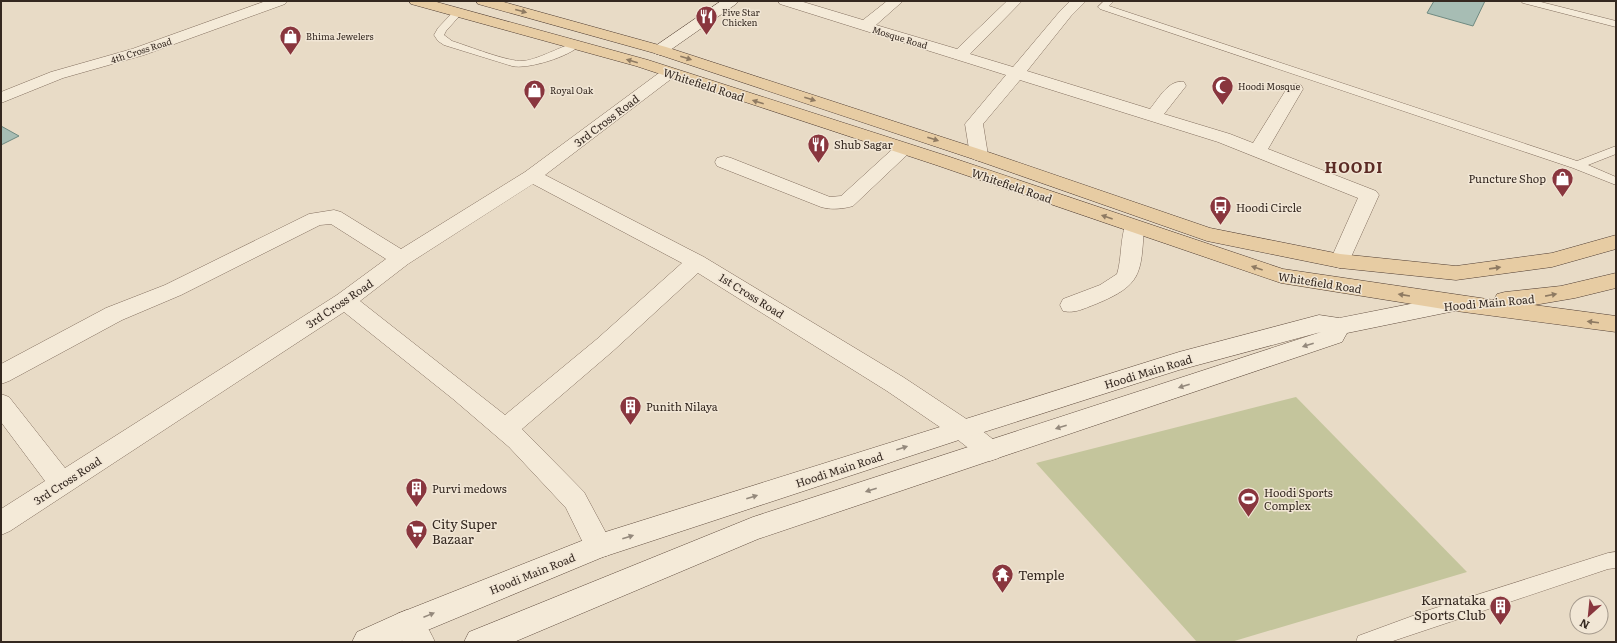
<svg xmlns="http://www.w3.org/2000/svg" width="1617" height="643" font-family="Literata,serif">
<style>
.green{fill:#c4c59c}
.water{fill:#a7bdb4;stroke:#6f8a81}
.lines{fill:none;stroke-linecap:round;stroke-linejoin:round}
.lane-casing{stroke:#826e5e;stroke-width:1}
.street-casing{stroke:#826e5e;stroke-width:1}
.secondary-casing{stroke:#634f41;stroke-width:1}
.primary-casing{stroke:#503d32;stroke-width:1}
.lane{fill:#f4ead8;fill-rule:evenodd}
.street{fill:#f4ead8;fill-rule:evenodd}
.secondary{fill:#f4ead8;fill-rule:evenodd}
.primary{fill:#e7cca3;fill-rule:evenodd}
.oneway{fill:#8e7a62}
.oneway2{fill:#94897c}
.labels{text-anchor:middle;dominant-baseline:central;stroke-width:3;stroke-linejoin:round;paint-order:stroke}
.far-poi-label{font-size:9px;fill:#342820;stroke:#f1e6d5;text-anchor:start}
.far-street-label{font-size:9px;fill:#342820;stroke:#f1e6d5}
.street-label{font-size:11px;fill:#342820;stroke:#f1e6d5}
.poi-label{font-size:11px;fill:#342820;stroke:#f1e6d5;text-anchor:start}
.near-poi-label{font-size:13px;fill:#342820;stroke:#f1e6d5;text-anchor:start}
.district-label{font-size:15px;font-weight:bold;letter-spacing:1px;fill:#5b2b25;stroke:#f1e6d5}
</style>
<rect width="100%" height="100%" fill="#e8dbc6"/>
<path class="green" d="M 1296,397 L 1467,572 L 1231,642 L 1197,642 L 1036,463 Z"/>
<path class="water" d="M 1434,1 L 1485,1 L 1473,26 L 1427,13 Z
M 1,126 L 19,136 L 1,145 Z"/>
<g class="lines">
<defs>
<path id="lane" d="M 1104,1 L 1114,1 L 1109,6 L 1577,161 L 1616,146 L 1616,154 L 1588,165 L 1616,177 L 1616,185 L 1573,168 L 1100,9 L 1098,7 Z
M 1521,1 L 1537,1 L 1616,21 L 1616,27 L 1523,3 Z
M 458,9 L 463,12 L 446,31 L 444,35 L 452,41 C 468,46 508,62 523,61 C 539,60 570,41 579,43 L 580,45 C 571,56 527,70 512,66 L 444,45 L 438,41 L 434,35 L 438,28 L 455,10 Z
M 1616,552 L 1616,568 L 1608,569 L 1390,642 L 1356,642 L 1358,636 L 1426,611 L 1608,553 Z"/>
<path id="street" d="M 266,1 L 287,1 L 285,4 L 144,55 L 63,78 L 1,103 L 1,92 L 51,72 L 132,49 Z
M 778,1 L 800,1 L 863,20 L 887,1 L 903,1 L 876,25 L 957,49 L 1007,1 L 1022,1 L 970,54 L 1013,67 L 1061,10 L 1070,1 L 1086,1 L 1071,16 L 1027,71 L 1150,109 C 1159,98 1169,79 1184,82 L 1186,86 L 1164,114 L 1230,134 L 1253,143 L 1289,85 L 1295,84 L 1301,85 L 1303,89 L 1268,149 L 1376,191 L 1379,195 L 1347,266 L 1340,268 L 1333,266 L 1330,261 L 1358,198 L 1218,142 L 1020,80 L 983,124 L 988,155 L 985,159 L 979,161 L 973,159 L 970,155 L 965,124 L 1006,75 L 780,4 Z
M 669,68 L 675,70 L 677,73 L 675,76 L 545,175 L 704,257 L 903,377 L 971,422 L 999,444 L 1002,451 L 999,458 L 990,461 L 981,458 L 953,436 L 887,391 L 698,273 L 613,351 L 522,429 L 584,492 L 613,546 L 609,555 L 599,558 L 589,555 L 566,508 L 509,447 L 453,399 L 344,312 L 10,531 L 1,535 L 1,509 L 45,481 L 1,422 L 1,394 L 9,397 L 65,468 L 337,295 L 386,259 L 331,224 L 320,225 L 181,295 L 122,320 L 9,381 L 1,384 L 1,364 L 106,308 L 165,285 L 309,214 L 334,210 L 341,212 L 401,249 L 525,172 L 663,70 ZM 533,184 L 682,263 L 597,339 L 505,415 L 360,301 L 408,264 Z
M 903,143 L 909,145 L 912,149 L 909,153 L 853,206 C 843,209 831,210 821,207 L 717,166 L 715,162 L 717,158 L 724,156 L 731,158 L 830,197 L 841,196 L 897,145 Z
M 1134,220 L 1141,222 L 1144,227 C 1141,274 1142,285 1096,304 C 1085,308 1075,314 1063,311 L 1060,305 L 1063,299 L 1100,285 L 1117,274 C 1122,259 1120,234 1127,222 Z
M 407,610 C 422,616 428,627 435,642 L 403,642 L 393,624 L 397,614 Z"/>
<path id="secondary" d="M 721,1 L 738,1 L 736,4 L 666,53 L 660,55 L 654,53 L 652,50 L 654,47 Z
M 1456,295 L 1464,297 L 1467,303 L 1464,309 L 1347,333 L 1342,342 L 758,539 L 514,642 L 464,642 L 469,632 L 753,517 L 1321,332 L 1179,370 L 962,439 L 603,557 L 399,642 L 352,642 L 357,632 L 397,614 L 599,534 L 1179,352 L 1319,315 L 1339,318 Z"/>
<path id="primary" d="M 409,1 L 433,1 L 648,60 L 950,157 L 1283,269 L 1494,300 L 1497,294 L 1505,292 L 1561,286 L 1616,273 L 1616,288 L 1575,298 L 1534,305 L 1616,316 L 1616,332 L 1456,311 L 1281,283 L 936,165 L 636,66 L 411,4 Z
M 476,1 L 500,1 L 666,47 L 985,151 L 1210,228 L 1340,254 L 1456,266 L 1552,253 L 1616,235 L 1616,249 L 1552,267 L 1456,280 L 1340,268 L 1207,241 L 973,159 L 654,53 L 478,4 Z"/>
</defs>
<use href="#lane" class="lane-casing"/>
<use href="#street" class="street-casing"/>
<use href="#secondary" class="secondary-casing"/>
<use href="#primary" class="primary-casing"/>
<use href="#lane" class="lane"/>
<use href="#street" class="street"/>
<use href="#secondary" class="secondary"/>
<use href="#primary" class="primary"/>
</g>
<defs><path id="oneway-solid" d="M-6-.8H1V-3.2L6.5 0L1 3.2V.8H-6Z"/></defs>
<g class="oneway">
<use href="#oneway-solid" transform="translate(521 11) rotate(15)"/>
<use href="#oneway-solid" transform="translate(686 58) rotate(18)"/>
<use href="#oneway-solid" transform="translate(632 61) rotate(-164)"/>
<use href="#oneway-solid" transform="translate(810 99) rotate(18)"/>
<use href="#oneway-solid" transform="translate(758 102) rotate(-162)"/>
<use href="#oneway-solid" transform="translate(933 139) rotate(18)"/>
<use href="#oneway-solid" transform="translate(1107 217) rotate(-161)"/>
<use href="#oneway-solid" transform="translate(1257 268) rotate(-161)"/>
<use href="#oneway-solid" transform="translate(1495 268) rotate(-8)"/>
<use href="#oneway-solid" transform="translate(1404 295) rotate(-171)"/>
<use href="#oneway-solid" transform="translate(1551 295) rotate(-11)"/>
<use href="#oneway-solid" transform="translate(1593 322) rotate(-173)"/>
</g>
<g class="oneway2">
<use href="#oneway-solid" transform="translate(1308 345) rotate(162)"/>
<use href="#oneway-solid" transform="translate(1184 386) rotate(162)"/>
<use href="#oneway-solid" transform="translate(1061 427) rotate(162)"/>
<use href="#oneway-solid" transform="translate(902 448) rotate(-18)"/>
<use href="#oneway-solid" transform="translate(871 490) rotate(162)"/>
<use href="#oneway-solid" transform="translate(752 497) rotate(-18)"/>
<use href="#oneway-solid" transform="translate(628 537) rotate(-18)"/>
<use href="#oneway-solid" transform="translate(429 615) rotate(-22)"/>
</g>
<defs>
<symbol id="restaurant-pin" viewBox="-11 -11 22 30"><path d="M0 17L-7.5 6A9.5 9.5 0 1 1 7.5 6Z" fill="#89363e" stroke="#f1e6d5"/><path d="M-5-6h1v4h1v-4h1v4h1v-4h1v5L-1.5 .5V6h-2V.5L-5-1ZM5-6V6H3V1.5H1.5Q1.5-4 5-6Z" fill="#fff"/></symbol>
<symbol id="shop-pin" viewBox="-11 -11 22 30"><path d="M0 17L-7.5 6A9.5 9.5 0 1 1 7.5 6Z" fill="#89363e" stroke="#f1e6d5"/><path d="M-5-2.5h2.3a2.7 3.5 0 0 1 5.4 0H5L5.5 6h-11ZM-1.5-2.5h3a1.5 2.3 0 0 0-3 0Z" fill="#fff"/></symbol>
<symbol id="mosque-pin" viewBox="-11 -11 22 30"><path d="M0 17L-7.5 6A9.5 9.5 0 1 1 7.5 6Z" fill="#89363e" stroke="#f1e6d5"/><path d="M3.5-4.9A6 6 0 1 0 3.5 4.9A5 5 0 1 1 3.5-4.9Z" fill="#fff"/></symbol>
<symbol id="bus-pin" viewBox="-11 -11 22 30"><path d="M0 17L-7.5 6A9.5 9.5 0 1 1 7.5 6Z" fill="#89363e" stroke="#f1e6d5"/><path d="M-5-6H5V4H4V6H2V4H-2V6H-4V4H-5ZM-3.5-4V0h7V-4ZM-3.5 1.2v1.5H-2V1.2ZM2 1.2v1.5H3.5V1.2Z" fill="#fff"/></symbol>
<symbol id="building-pin" viewBox="-11 -11 22 30"><path d="M0 17L-7.5 6A9.5 9.5 0 1 1 7.5 6Z" fill="#89363e" stroke="#f1e6d5"/><path d="M-4-6H4V6H1V3H-1V6H-4ZM-2.5-4.3h1.7v1.8h-1.7ZM.8-4.3h1.7v1.8H.8ZM-2.5-1h1.7V.8h-1.7ZM.8-1h1.7V.8H.8Z" fill="#fff"/></symbol>
<symbol id="stadium-pin" viewBox="-11 -11 22 30"><path d="M0 17L-7.5 6A9.5 9.5 0 1 1 7.5 6Z" fill="#89363e" stroke="#f1e6d5"/><path d="M0-5a6.5 5 0 1 0 0 10a6.5 5 0 1 0 0-10ZM-3.5-1.8h7v3.6h-7Z" fill="#fff"/></symbol>
<symbol id="supermarket-pin" viewBox="-11 -11 22 30"><path d="M0 17L-7.5 6A9.5 9.5 0 1 1 7.5 6Z" fill="#89363e" stroke="#f1e6d5"/><path d="M-6-5.5h2.5l.6 2H6L4.5 2H-2.5L-4.4-4H-6ZM-1.5 3.2a1.3 1.3 0 1 0 .1 0ZM3 3.2a1.3 1.3 0 1 0 .1 0Z" fill="#fff"/></symbol>
<symbol id="temple-pin" viewBox="-11 -11 22 30"><path d="M0 17L-7.5 6A9.5 9.5 0 1 1 7.5 6Z" fill="#89363e" stroke="#f1e6d5"/><path d="M0-6L5-2H3V0L6.5 2.5H4V6H1.5V3h-3V6H-4V2.5H-6.5L-3 0V-2H-5Z" fill="#fff"/></symbol>
</defs>
<g fill-rule="evenodd">
<use href="#restaurant-pin" x="694" y="4" width="25" height="34"/>
<use href="#shop-pin" x="278" y="24" width="25" height="34"/>
<use href="#mosque-pin" x="1210" y="74" width="25" height="34"/>
<use href="#shop-pin" x="522" y="78" width="25" height="34"/>
<use href="#restaurant-pin" x="806" y="132" width="25" height="34"/>
<use href="#shop-pin" x="1550" y="166" width="25" height="34"/>
<use href="#bus-pin" x="1208" y="194" width="25" height="34"/>
<use href="#building-pin" x="618" y="394" width="25" height="34"/>
<use href="#building-pin" x="404" y="476" width="25" height="34"/>
<use href="#stadium-pin" x="1236" y="486" width="25" height="34"/>
<use href="#supermarket-pin" x="404" y="518" width="25" height="34"/>
<use href="#temple-pin" x="990" y="562" width="25" height="34"/>
<use href="#building-pin" x="1488" y="594" width="25" height="34"/>
</g>
<g class="labels">
<g class="far-poi-label">
<text x="722" y="12">Five Star<tspan x="722" dy="10">Chicken</tspan></text>
<text x="306" y="36">Bhima Jewelers</text>
<text x="1238" y="86">Hoodi Mosque</text>
<text x="550" y="90">Royal Oak</text>
</g>
<g class="far-street-label">
<text transform="translate(900 37) rotate(17)">Mosque Road</text>
<text transform="translate(141 50) rotate(-18)">4th Cross Road</text>
</g>
<g class="street-label">
<text transform="translate(704 84) rotate(18)">Whitefield Road</text>
<text transform="translate(606 120) rotate(-37)">3rd Cross Road</text>
<text transform="translate(1012 185) rotate(19)">Whitefield Road</text>
<text transform="translate(1320 282) rotate(9)">Whitefield Road</text>
<text transform="translate(752 295) rotate(32)">1st Cross Road</text>
<text transform="translate(1489 302) rotate(-5)">Hoodi Main Road</text>
<text transform="translate(339 303) rotate(-34)">3rd Cross Road</text>
<text transform="translate(1148 371) rotate(-17)">Hoodi Main Road</text>
<text transform="translate(839 469) rotate(-18)">Hoodi Main Road</text>
<text transform="translate(67 480) rotate(-33)">3rd Cross Road</text>
<text transform="translate(532 573) rotate(-22)">Hoodi Main Road</text>
</g>
<g class="poi-label">
<text x="834" y="144">Shub Sagar</text>
<text x="1546" y="178" text-anchor="end">Puncture Shop</text>
<text x="1236" y="207">Hoodi Circle</text>
<text x="646" y="406">Punith Nilaya</text>
<text x="432" y="488">Purvi medows</text>
<text x="1264" y="492">Hoodi Sports<tspan x="1264" dy="13">Complex</tspan></text>
</g>
<g class="near-poi-label">
<text x="432" y="523">City Super<tspan x="432" dy="15">Bazaar</tspan></text>
<text x="1018" y="574">Temple</text>
<text x="1486" y="599" text-anchor="end">Karnataka<tspan x="1486" dy="15">Sports Club</tspan></text>
</g>
<g class="district-label">
<text x="1354" y="166">HOODI</text>
</g>
</g>
<rect width="1617" height="643" fill="none" stroke="#342820" stroke-width="4"/>
<g transform="translate(1589 615) rotate(207)"><circle r="19" fill="#f1e6d5" stroke="#a59a8d"/>
<path d="M0-3L7 15L0 10L-7 15Z" fill="#89363e"/>
<text y="-6" font-size="11" font-weight="bold" text-anchor="middle" fill="#342820">N</text>
</g>
</svg>
